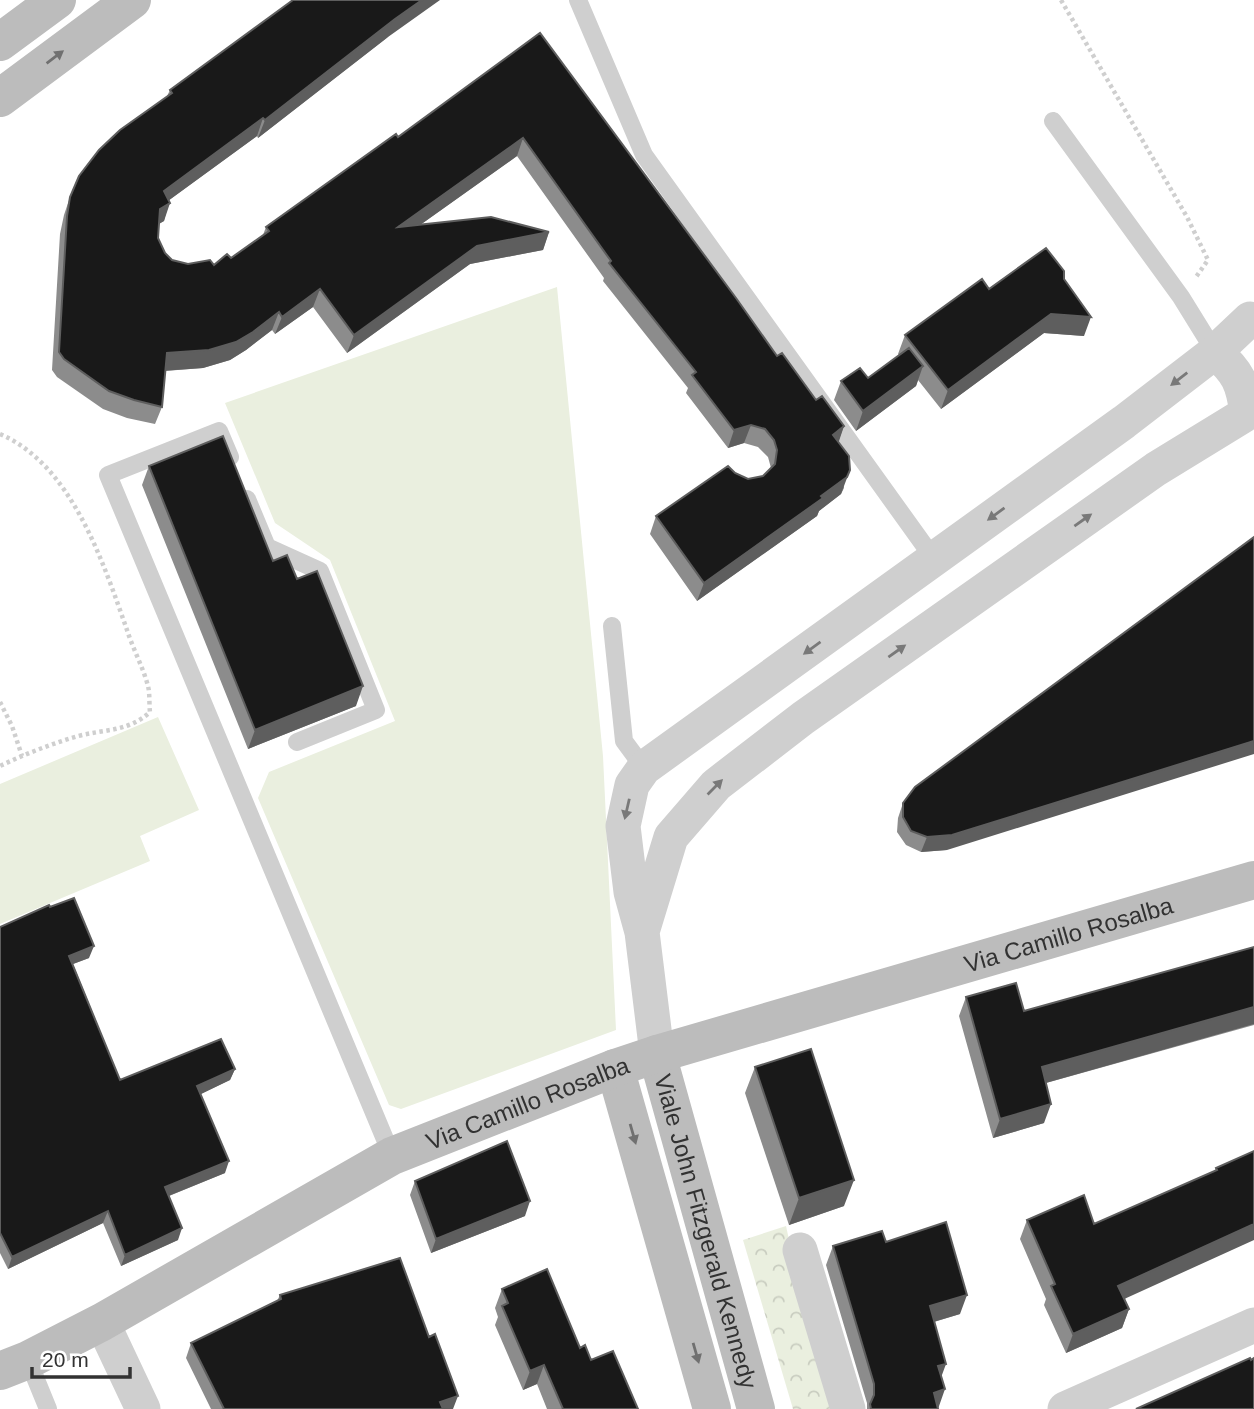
<svg xmlns="http://www.w3.org/2000/svg" width="1254" height="1409" font-family="Arial,sans-serif">
<style>
.green{fill:#eaefdf}
.park{fill:url(#park-crowns)}
.lines{fill:none;stroke-linecap:round;stroke-linejoin:round}
.path{stroke:#cfcfcf;stroke-width:4.5;stroke-dasharray:3.5 3.5;stroke-linecap:butt}
.lane{stroke:#cfcfcf;stroke-width:18}
.street{stroke:#cfcfcf;stroke-width:35}
.secondary{stroke:#bcbcbc;stroke-width:38}
.wall{fill:#8c8c8c}
.shaded-wall{fill:#5e5e5e}
.building{fill:#191919;stroke:#5e5e5e;stroke-width:2}
.oneway{fill:#707070}
.oneway2{fill:#797979}
.labels{text-anchor:middle;dominant-baseline:central;stroke-width:7;stroke-linejoin:round;paint-order:stroke}
.street-label{font-size:24px;fill:#323232;stroke:#fff}
</style>
<defs>
<pattern id="park-crowns" width="20" height="18" patternUnits="userSpaceOnUse" patternTransform="scale(1.75)"><rect width="20" height="18" fill="#eaefdf"/><path d="M2 6a3 3 0 1 1 6 0M12 15a3 3 0 1 1 6 0" fill="none" stroke="#c9cdc0"/></pattern>
</defs>
<rect width="100%" height="100%" fill="#fff"/>
<path class="green" d="M 557,287 L 603,756 L 616,1030 L 401,1109 L 389,1105 L 258,798 L 269,772 L 395,721 L 330,560 L 275,523 L 225,403 Z
M 158,717 L 199,810 L 140,836 L 150,861 L 0,924 L 0,784 Z"/>
<path class="park" d="M 786,1226 L 790,1244 L 843,1409 L 793,1409 L 743,1240 Z"/>
<g class="lines">
<path class="path" d="M 1061,0 L 1187,217 L 1208,260 L 1196,277
M 0,434 C 72,465 103,562 127,630 C 133,649 143,667 148,686 C 150,694 149,704 150,712 C 128,732 105,729 78,736 C 51,744 25,754 0,766
M 0,702 L 12,726 L 22,756"/>
<path class="lane" d="M 578,0 L 644,155 L 934,559
M 1053,121 L 1181,297 L 1215,352
M 230,457 L 219,431 L 108,475 L 392,1156
M 247,499 L 267,547 L 320,571 L 376,710 L 297,742
M 612,626 L 624,741 L 644,768
M 28,1360 L 48,1409"/>
<path class="street" d="M 1215,352 C 1238,372 1243,383 1247,413
M 642,932 L 671,837 L 716,785 L 803,718 L 1156,469 L 1254,409
M 657,1054 L 642,932 L 631,892 L 623,826 L 632,785 L 644,768 L 1124,422 L 1215,352 L 1250,319
M 800,1250 L 848,1409
M 102,1322 L 143,1409
M 1065,1409 L 1254,1325"/>
<g class="secondary">
<path d="M 0,42 L 57,0"/>
<path d="M 0,98 L 132,0"/>
<path id="s1" d="M 657,1054 L 756,1409"/>
<path d="M 615,1068 L 712,1409"/>
<path id="s2" d="M 0,1371 L 28,1360 L 102,1322 L 392,1156 L 615,1068 L 657,1054 L 1254,880"/>
</g>
</g>
<path class="wall" d="M 540,33 L 777,356 L 816,400 L 844,426 L 838,442 L 844,488 L 841,494 L 819,511 L 817,516 L 697,601 L 650,534 L 656,516 L 735,473 L 748,479 L 763,476 L 771,468 L 768,457 L 758,447 L 744,443 L 728,448 L 686,393 L 688,388 L 603,281 L 604,278 L 517,156 L 420,225 L 549,232 L 543,250 L 470,264 L 347,353 L 313,307 L 275,334 L 272,330 L 246,350 L 230,360 L 203,368 L 165,371 L 162,407 L 155,424 L 127,418 L 103,409 L 57,377 L 52,370 L 60,234 L 64,215 L 70,197 L 167,96 L 170,90 L 388,37 L 258,138 L 257,136 L 169,200 L 164,221 L 158,224 L 157,231 L 158,238 L 165,253 L 172,260 L 188,264 L 214,265 L 231,258 L 263,235 L 266,227 L 398,137 Z
M 1064,279 L 1084,336 L 1044,333 L 941,409 L 918,380 L 916,386 L 856,431 L 834,400 L 841,381 L 868,378 L 899,355 L 898,354 L 905,335 L 989,289 Z
M 149,466 L 297,579 L 356,706 L 248,749 L 142,485 Z
M 903,803 L 947,850 L 921,852 L 906,845 L 897,832 L 898,818 Z
M 50,907 L 89,958 L 73,964 L 120,1080 L 235,1069 L 230,1080 L 200,1094 L 225,1173 L 169,1196 L 178,1240 L 121,1266 L 103,1223 L 8,1269 L 0,1253 L 0,927 Z
M 1254,947 L 1254,1025 L 1046,1083 L 1044,1123 L 993,1138 L 959,1016 L 966,997 L 1024,1011 Z
M 755,1067 L 844,1206 L 789,1225 L 745,1093 Z
M 1254,1151 L 1125,1299 L 1129,1309 L 1122,1328 L 1066,1353 L 1044,1305 L 1046,1299 L 1020,1239 L 1027,1220 L 1094,1224 L 1215,1171 L 1216,1168 Z
M 415,1181 L 525,1216 L 431,1253 L 410,1195 Z
M 886,1242 L 960,1314 L 934,1322 L 941,1376 L 938,1409 L 867,1409 L 867,1403 L 826,1265 L 833,1246 Z
M 502,1289 L 580,1348 L 638,1409 L 547,1409 L 537,1384 L 523,1390 L 495,1325 L 498,1317 L 495,1308 Z
M 280,1295 L 453,1409 L 211,1409 L 186,1358 L 191,1343 L 277,1301 Z"/>
<path class="shaded-wall" d="M 422,0 L 440,0 L 388,37 L 258,138 L 265,120 L 395,19 Z
M 263,118 L 257,136 L 157,209 L 164,191 Z
M 523,138 L 517,156 L 392,245 L 398,227 Z
M 170,203 L 164,221 L 154,227 L 160,209 Z
M 549,232 L 543,250 L 470,264 L 347,353 L 354,335 L 477,246 Z
M 320,289 L 313,307 L 275,334 L 282,317 Z
M 279,312 L 272,330 L 246,350 L 230,360 L 203,368 L 161,371 L 167,353 Z
M 1051,314 L 1091,317 L 1084,336 L 1044,333 L 941,409 L 948,390 Z
M 923,366 L 916,386 L 856,431 L 863,411 Z
M 751,425 L 744,443 L 728,448 L 734,430 Z
M 844,426 L 838,444 L 833,435 Z
M 850,470 L 841,494 L 819,511 L 817,516 L 697,601 L 704,583 L 821,496 Z
M 363,686 L 356,706 L 248,749 L 255,730 Z
M 1254,741 L 1254,754 L 947,850 L 921,852 L 927,837 Z
M 94,946 L 89,958 L 65,967 L 69,956 Z
M 1254,1007 L 1254,1024 L 1035,1086 L 1042,1067 Z
M 235,1069 L 230,1080 L 193,1098 L 197,1086 Z
M 1051,1104 L 1044,1123 L 993,1138 L 1000,1119 Z
M 229,1161 L 225,1173 L 161,1199 L 165,1187 Z
M 854,1180 L 844,1206 L 789,1225 L 799,1198 Z
M 530,1201 L 525,1216 L 431,1253 L 436,1239 Z
M 108,1211 L 103,1223 L 8,1269 L 12,1257 Z
M 1254,1224 L 1254,1240 L 1111,1305 L 1118,1286 Z
M 182,1228 L 178,1240 L 121,1266 L 125,1255 Z
M 967,1295 L 960,1314 L 923,1325 L 930,1306 Z
M 1129,1309 L 1122,1328 L 1066,1353 L 1073,1334 Z
M 946,1364 L 939,1383 L 938,1366 Z
M 544,1365 L 537,1384 L 523,1390 L 530,1371 Z
M 945,1389 L 938,1409 L 934,1393 Z
M 458,1396 L 453,1409 L 438,1409 L 440,1402 Z"/>
<path class="building" d="M 293,0 L 422,0 L 395,19 L 265,120 L 263,118 L 164,191 L 170,203 L 160,209 L 158,238 L 165,253 L 172,260 L 188,264 L 210,260 L 214,265 L 227,254 L 231,258 L 269,231 L 266,227 L 396,134 L 398,137 L 540,33 L 736,298 L 777,356 L 782,353 L 816,400 L 822,396 L 844,426 L 833,435 L 849,456 L 850,470 L 847,477 L 821,496 L 823,498 L 704,583 L 656,516 L 728,466 L 735,473 L 748,479 L 763,476 L 775,464 L 777,450 L 774,440 L 765,429 L 751,425 L 734,430 L 692,375 L 696,372 L 609,263 L 611,261 L 523,138 L 398,227 L 491,217 L 549,232 L 477,246 L 354,335 L 320,289 L 282,317 L 279,312 L 253,332 L 236,342 L 209,350 L 167,353 L 162,407 L 134,400 L 109,391 L 64,359 L 59,352 L 67,216 L 70,197 L 79,176 L 99,150 L 120,130 L 172,93 L 170,90 Z
M 1046,248 L 1064,271 L 1064,279 L 1091,317 L 1051,314 L 948,390 L 905,335 L 982,279 L 989,289 Z
M 909,348 L 923,366 L 863,411 L 841,381 L 860,368 L 868,378 Z
M 223,436 L 273,561 L 287,555 L 297,579 L 317,571 L 363,686 L 255,730 L 149,466 Z
M 1254,537 L 1254,741 L 952,835 L 927,837 L 911,831 L 903,817 L 903,803 L 915,787 Z
M 74,898 L 94,946 L 69,956 L 120,1080 L 221,1039 L 235,1069 L 197,1086 L 229,1161 L 165,1187 L 182,1228 L 125,1255 L 108,1211 L 12,1257 L 0,1233 L 0,927 L 49,905 L 50,907 Z
M 1254,947 L 1254,1007 L 1042,1067 L 1051,1104 L 1000,1119 L 966,997 L 1016,983 L 1024,1011 Z
M 811,1049 L 854,1180 L 799,1198 L 755,1067 Z
M 507,1141 L 530,1201 L 436,1239 L 415,1181 Z
M 1254,1151 L 1254,1224 L 1118,1286 L 1129,1309 L 1073,1334 L 1051,1286 L 1055,1284 L 1027,1220 L 1084,1195 L 1094,1224 L 1217,1170 L 1216,1168 Z
M 946,1222 L 967,1295 L 930,1306 L 946,1364 L 938,1366 L 945,1389 L 934,1393 L 938,1409 L 871,1409 L 870,1404 L 874,1395 L 874,1384 L 833,1246 L 882,1231 L 886,1242 Z
M 400,1258 L 429,1337 L 435,1334 L 458,1396 L 440,1402 L 443,1409 L 224,1409 L 191,1343 L 281,1299 L 280,1295 Z
M 547,1269 L 580,1348 L 585,1345 L 591,1360 L 613,1351 L 638,1409 L 563,1409 L 544,1365 L 530,1371 L 502,1306 L 508,1303 L 502,1289 Z
M 1250,1358 L 1251,1360 L 1254,1358 L 1254,1409 L 1136,1409 Z"/>
<defs><path id="oneway-solid" d="M-6-.8H1V-3.2L6.5 0L1 3.2V.8H-6Z" transform="scale(1.75)"/></defs>
<g class="oneway">
<use href="#oneway-solid" transform="translate(55 57) rotate(-37)"/>
<use href="#oneway-solid" transform="translate(633 1134) rotate(74)"/>
<use href="#oneway-solid" transform="translate(696 1353) rotate(74)"/>
</g>
<g class="oneway2">
<use href="#oneway-solid" transform="translate(1179 379) rotate(142)"/>
<use href="#oneway-solid" transform="translate(996 514) rotate(144)"/>
<use href="#oneway-solid" transform="translate(1083 520) rotate(-35)"/>
<use href="#oneway-solid" transform="translate(812 648) rotate(144)"/>
<use href="#oneway-solid" transform="translate(897 651) rotate(-35)"/>
<use href="#oneway-solid" transform="translate(715 787) rotate(-45)"/>
<use href="#oneway-solid" transform="translate(627 809) rotate(103)"/>
</g>
<g class="labels">
<g class="street-label">
<text stroke="none"><textPath href="#s2" startOffset="1160">Via Camillo Rosalba</textPath></text>
<text stroke="none"><textPath href="#s2" startOffset="593">Via Camillo Rosalba</textPath></text>
<text stroke="none"><textPath href="#s1" startOffset="184">Viale John Fitzgerald Kennedy</textPath></text>
</g>
</g>
<path d="M32 1367v10h98v-10" fill="none" stroke="#323232" stroke-width="3.5"/>
<text x="42" y="1367" font-size="21" fill="#323232" stroke="#ffffff" stroke-width="5" paint-order="stroke">20 m</text>
</svg>
